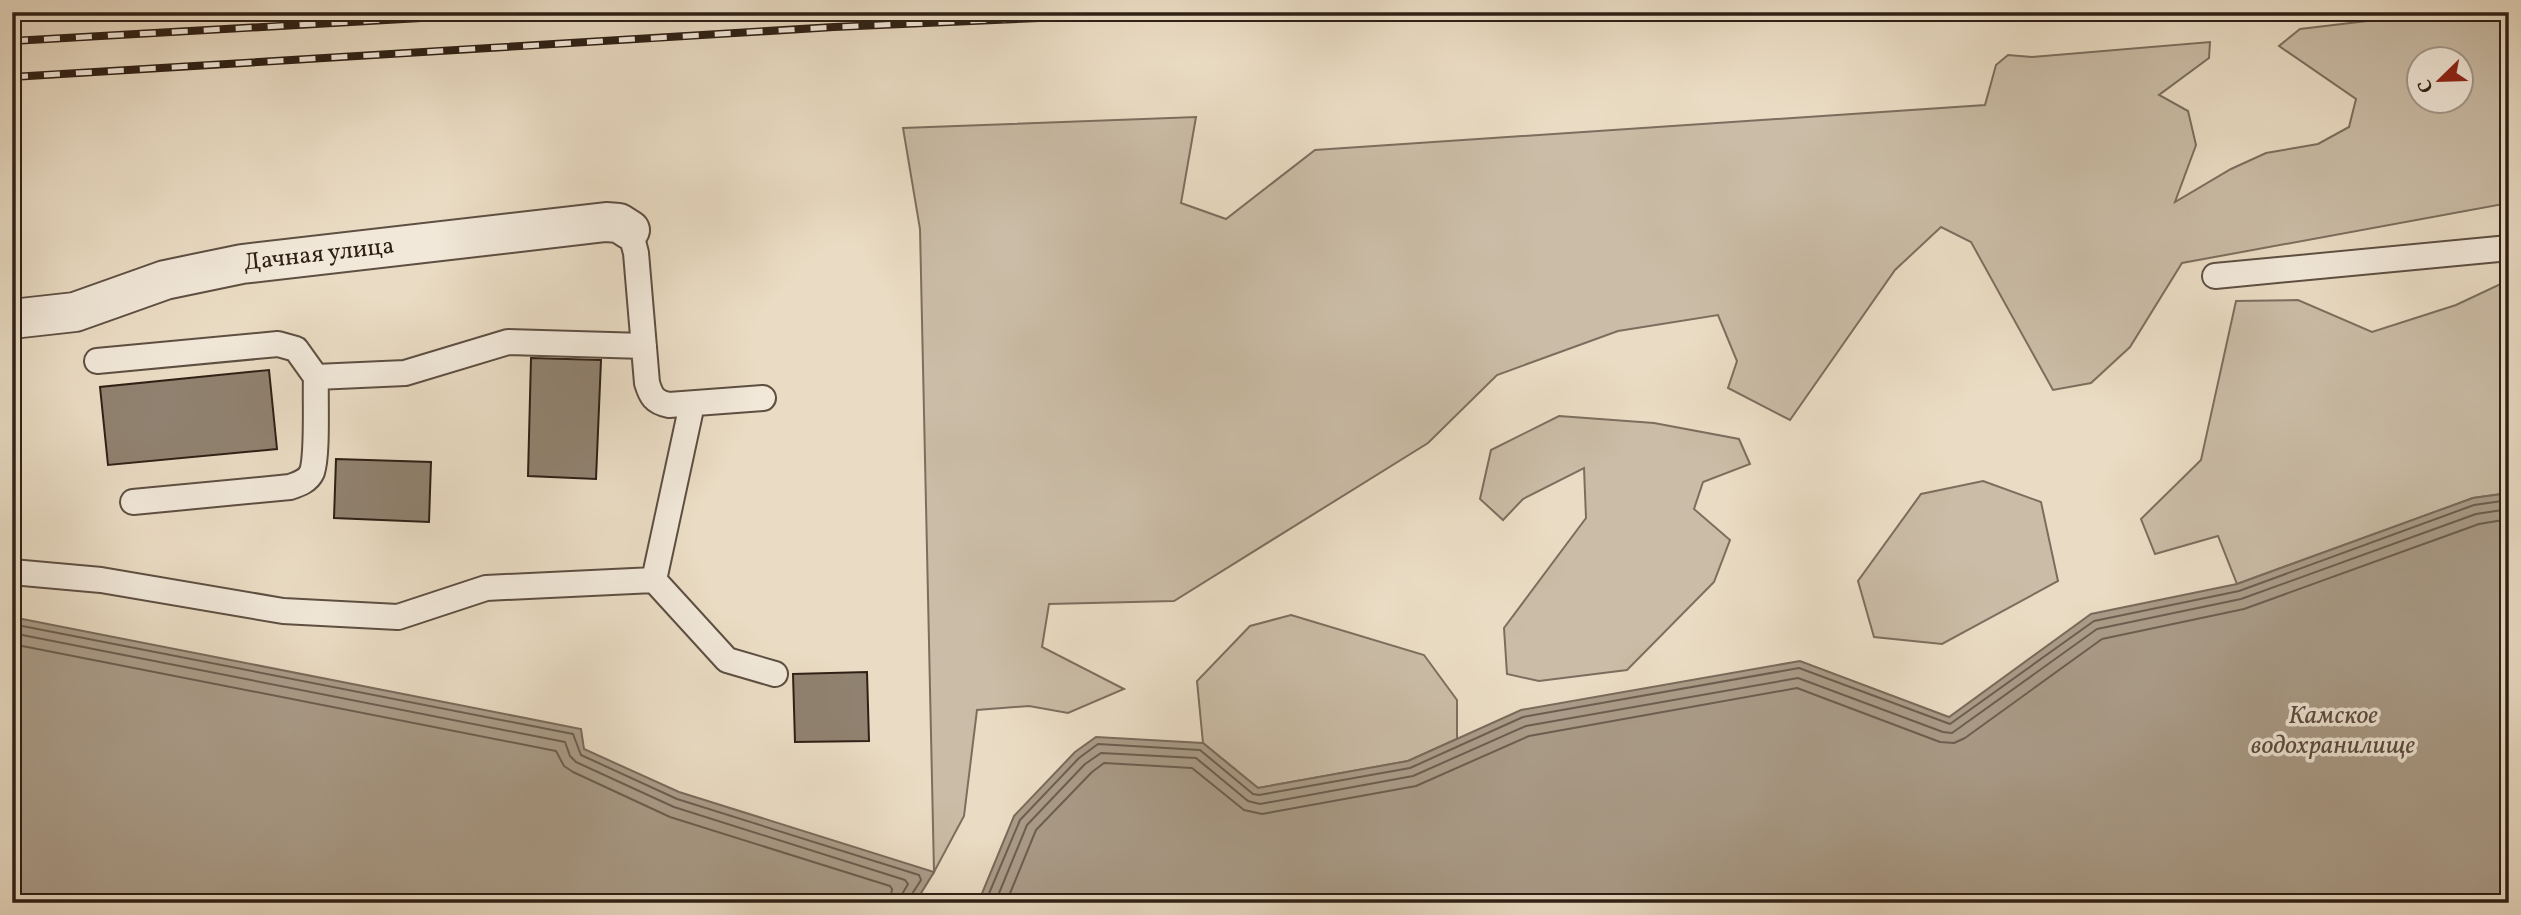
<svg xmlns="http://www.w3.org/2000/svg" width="2521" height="915" font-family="Vollkorn,serif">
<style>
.green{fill:#cabca6;stroke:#7c6e5e;stroke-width:2;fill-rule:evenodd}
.water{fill:#aa9c89;stroke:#796a5b;stroke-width:2}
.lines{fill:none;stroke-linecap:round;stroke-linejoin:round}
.shore{stroke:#6c5e50;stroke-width:2}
.building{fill:#908270;stroke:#2f2016;stroke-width:2}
.service-casing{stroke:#5e4f42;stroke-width:28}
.minor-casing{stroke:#5e4f42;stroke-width:42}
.service{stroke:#f1e8d9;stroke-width:24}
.minor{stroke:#f1e8d9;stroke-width:38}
.rail-casing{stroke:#2f2016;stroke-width:8}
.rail{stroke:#f1e8d9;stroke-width:5;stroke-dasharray:16;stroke-linecap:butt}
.labels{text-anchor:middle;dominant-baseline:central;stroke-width:7;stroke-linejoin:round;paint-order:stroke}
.street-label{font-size:24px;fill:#2f2016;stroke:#f1e8d9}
.water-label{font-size:26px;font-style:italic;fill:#5a4b3e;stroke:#f1e8d9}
</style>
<rect width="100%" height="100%" fill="#eadcc4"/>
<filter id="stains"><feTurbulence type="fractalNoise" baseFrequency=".00286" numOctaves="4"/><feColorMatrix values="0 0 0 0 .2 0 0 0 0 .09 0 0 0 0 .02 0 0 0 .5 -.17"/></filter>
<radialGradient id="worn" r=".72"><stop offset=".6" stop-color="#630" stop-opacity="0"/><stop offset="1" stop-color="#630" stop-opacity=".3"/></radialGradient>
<path class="green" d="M 2443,12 L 2509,12 L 2509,203 L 2182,263 L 2130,347 L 2091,383 L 2053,390 L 1971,242 L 1941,227 L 1895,270 L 1790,420 L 1728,388 L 1737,361 L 1718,315 L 1618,331 L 1497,375 L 1428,443 L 1174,601 L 1049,604 L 1042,647 L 1124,689 L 1068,713 L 1029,706 L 977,710 L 964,816 L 934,872 L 920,229 L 903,128 L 1196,117 L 1181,203 L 1226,219 L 1315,150 L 1985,105 L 1996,65 L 2008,55 L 2032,57 L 2210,42 L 2209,58 L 2159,95 L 2188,111 L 2196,145 L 2175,202 L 2231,169 L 2266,153 L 2318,144 L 2349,127 L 2356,99 L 2279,46 L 2300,29 ZM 2420,60 L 2462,60 L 2462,102 L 2420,102 Z
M 2509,280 L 2509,493 L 2473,498 L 2237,584 L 2218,536 L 2155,554 L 2141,519 L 2201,460 L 2236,301 L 2298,300 L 2372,332 L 2456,305 Z
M 1559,416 L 1654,423 L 1739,439 L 1750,464 L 1703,482 L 1694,509 L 1730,540 L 1714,582 L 1627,670 L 1539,681 L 1507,674 L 1504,628 L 1586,518 L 1584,468 L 1523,499 L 1503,520 L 1480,499 L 1491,450 Z
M 1983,481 L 2041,502 L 2058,581 L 1942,644 L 1874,637 L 1858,581 L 1921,494 Z
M 1291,615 L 1424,655 L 1457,700 L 1457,739 L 1408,761 L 1258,788 L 1203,743 L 1197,681 L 1250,626 Z"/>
<path class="water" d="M 2509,493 L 2509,903 L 978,903 L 1014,816 L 1075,752 L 1096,737 L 1203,743 L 1258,788 L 1408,761 L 1521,710 L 1800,661 L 1949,717 L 2091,614 L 2237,584 L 2473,498 Z
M 12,617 L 581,729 L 584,749 L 679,792 L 934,872 L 915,903 L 12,903 Z"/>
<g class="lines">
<path class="shore" d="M 12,624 L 573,734 L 581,755 L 677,799 L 919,875 L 921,880 L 910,897 L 909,903
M 12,633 L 565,742 L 570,756 L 576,762 L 674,807 L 905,880 L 908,884 L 901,896 L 900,903
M 12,644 L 556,751 L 564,766 L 573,772 L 670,817 L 890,886 L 892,889 L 890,903
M 985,903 L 1020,820 L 1079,758 L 1098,744 L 1200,750 L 1253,794 L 1259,795 L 1410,768 L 1523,717 L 1799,668 L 1950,724 L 2094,621 L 2239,591 L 2474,505 L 2509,500
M 995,903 L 1027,825 L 1085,764 L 1101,753 L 1196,758 L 1248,801 L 1260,804 L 1413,776 L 1526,726 L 1798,678 L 1943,732 L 1952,733 L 2097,629 L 2241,599 L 2476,514 L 2509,509
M 1006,903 L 1036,830 L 1092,772 L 1104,763 L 1192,768 L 1244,810 L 1262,814 L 1416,786 L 1529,736 L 1797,688 L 1940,742 L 1954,743 L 1965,738 L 2102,639 L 2244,609 L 2479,524 L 2509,519"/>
</g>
<path class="building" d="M 531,358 L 601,360 L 596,479 L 528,476 Z
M 269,370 L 277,449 L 108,465 L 100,387 Z
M 336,459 L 431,462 L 429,522 L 334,518 Z
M 867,672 L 869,741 L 795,742 L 793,674 Z"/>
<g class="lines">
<defs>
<path id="service" d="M 630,230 L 636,253 L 647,383 C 651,396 654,402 669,405 L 763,398
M 2215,276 L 2509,248
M 97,361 L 278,344 L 296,349 L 316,377 L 405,373 L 508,342 L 644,346
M 133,502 L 290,487 C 299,484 308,481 312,472 C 318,454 315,399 316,377
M 12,572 L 101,580 L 283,611 L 398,617 L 486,588 L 654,580 L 692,404
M 654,580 L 727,660 L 775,674"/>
<g id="minor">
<path id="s1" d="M 12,319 L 75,312 L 165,280 L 242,264 L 606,222 L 619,223 L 630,230"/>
</g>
</defs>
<use href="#service" class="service-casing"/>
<use href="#minor" class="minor-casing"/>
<use href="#service" class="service"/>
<use href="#minor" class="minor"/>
<defs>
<path id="rail" d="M 12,41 L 528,12
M 12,77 L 834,27 L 1178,12"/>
</defs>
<use href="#rail" class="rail-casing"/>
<use href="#rail" class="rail"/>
</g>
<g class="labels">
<g class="street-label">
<text stroke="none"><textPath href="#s1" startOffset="315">Дачная улица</textPath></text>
</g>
<g class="water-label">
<text x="2333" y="716">Камское<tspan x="2333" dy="30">водохранилище</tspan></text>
</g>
</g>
<rect width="2521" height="915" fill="none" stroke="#eadcc4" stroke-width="42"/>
<rect x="14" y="14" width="2493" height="887" fill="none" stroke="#2f2016" stroke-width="3.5"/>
<rect x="21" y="21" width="2479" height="873" fill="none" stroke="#2f2016" stroke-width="2"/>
<g transform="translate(2440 80) rotate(247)"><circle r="33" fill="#f1e8d9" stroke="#a3988b" stroke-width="2"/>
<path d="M0-5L12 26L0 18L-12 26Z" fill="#8f2418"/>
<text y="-10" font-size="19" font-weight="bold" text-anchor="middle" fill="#2f2016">С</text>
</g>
<rect width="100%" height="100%" filter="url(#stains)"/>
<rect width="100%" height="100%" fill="url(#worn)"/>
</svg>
